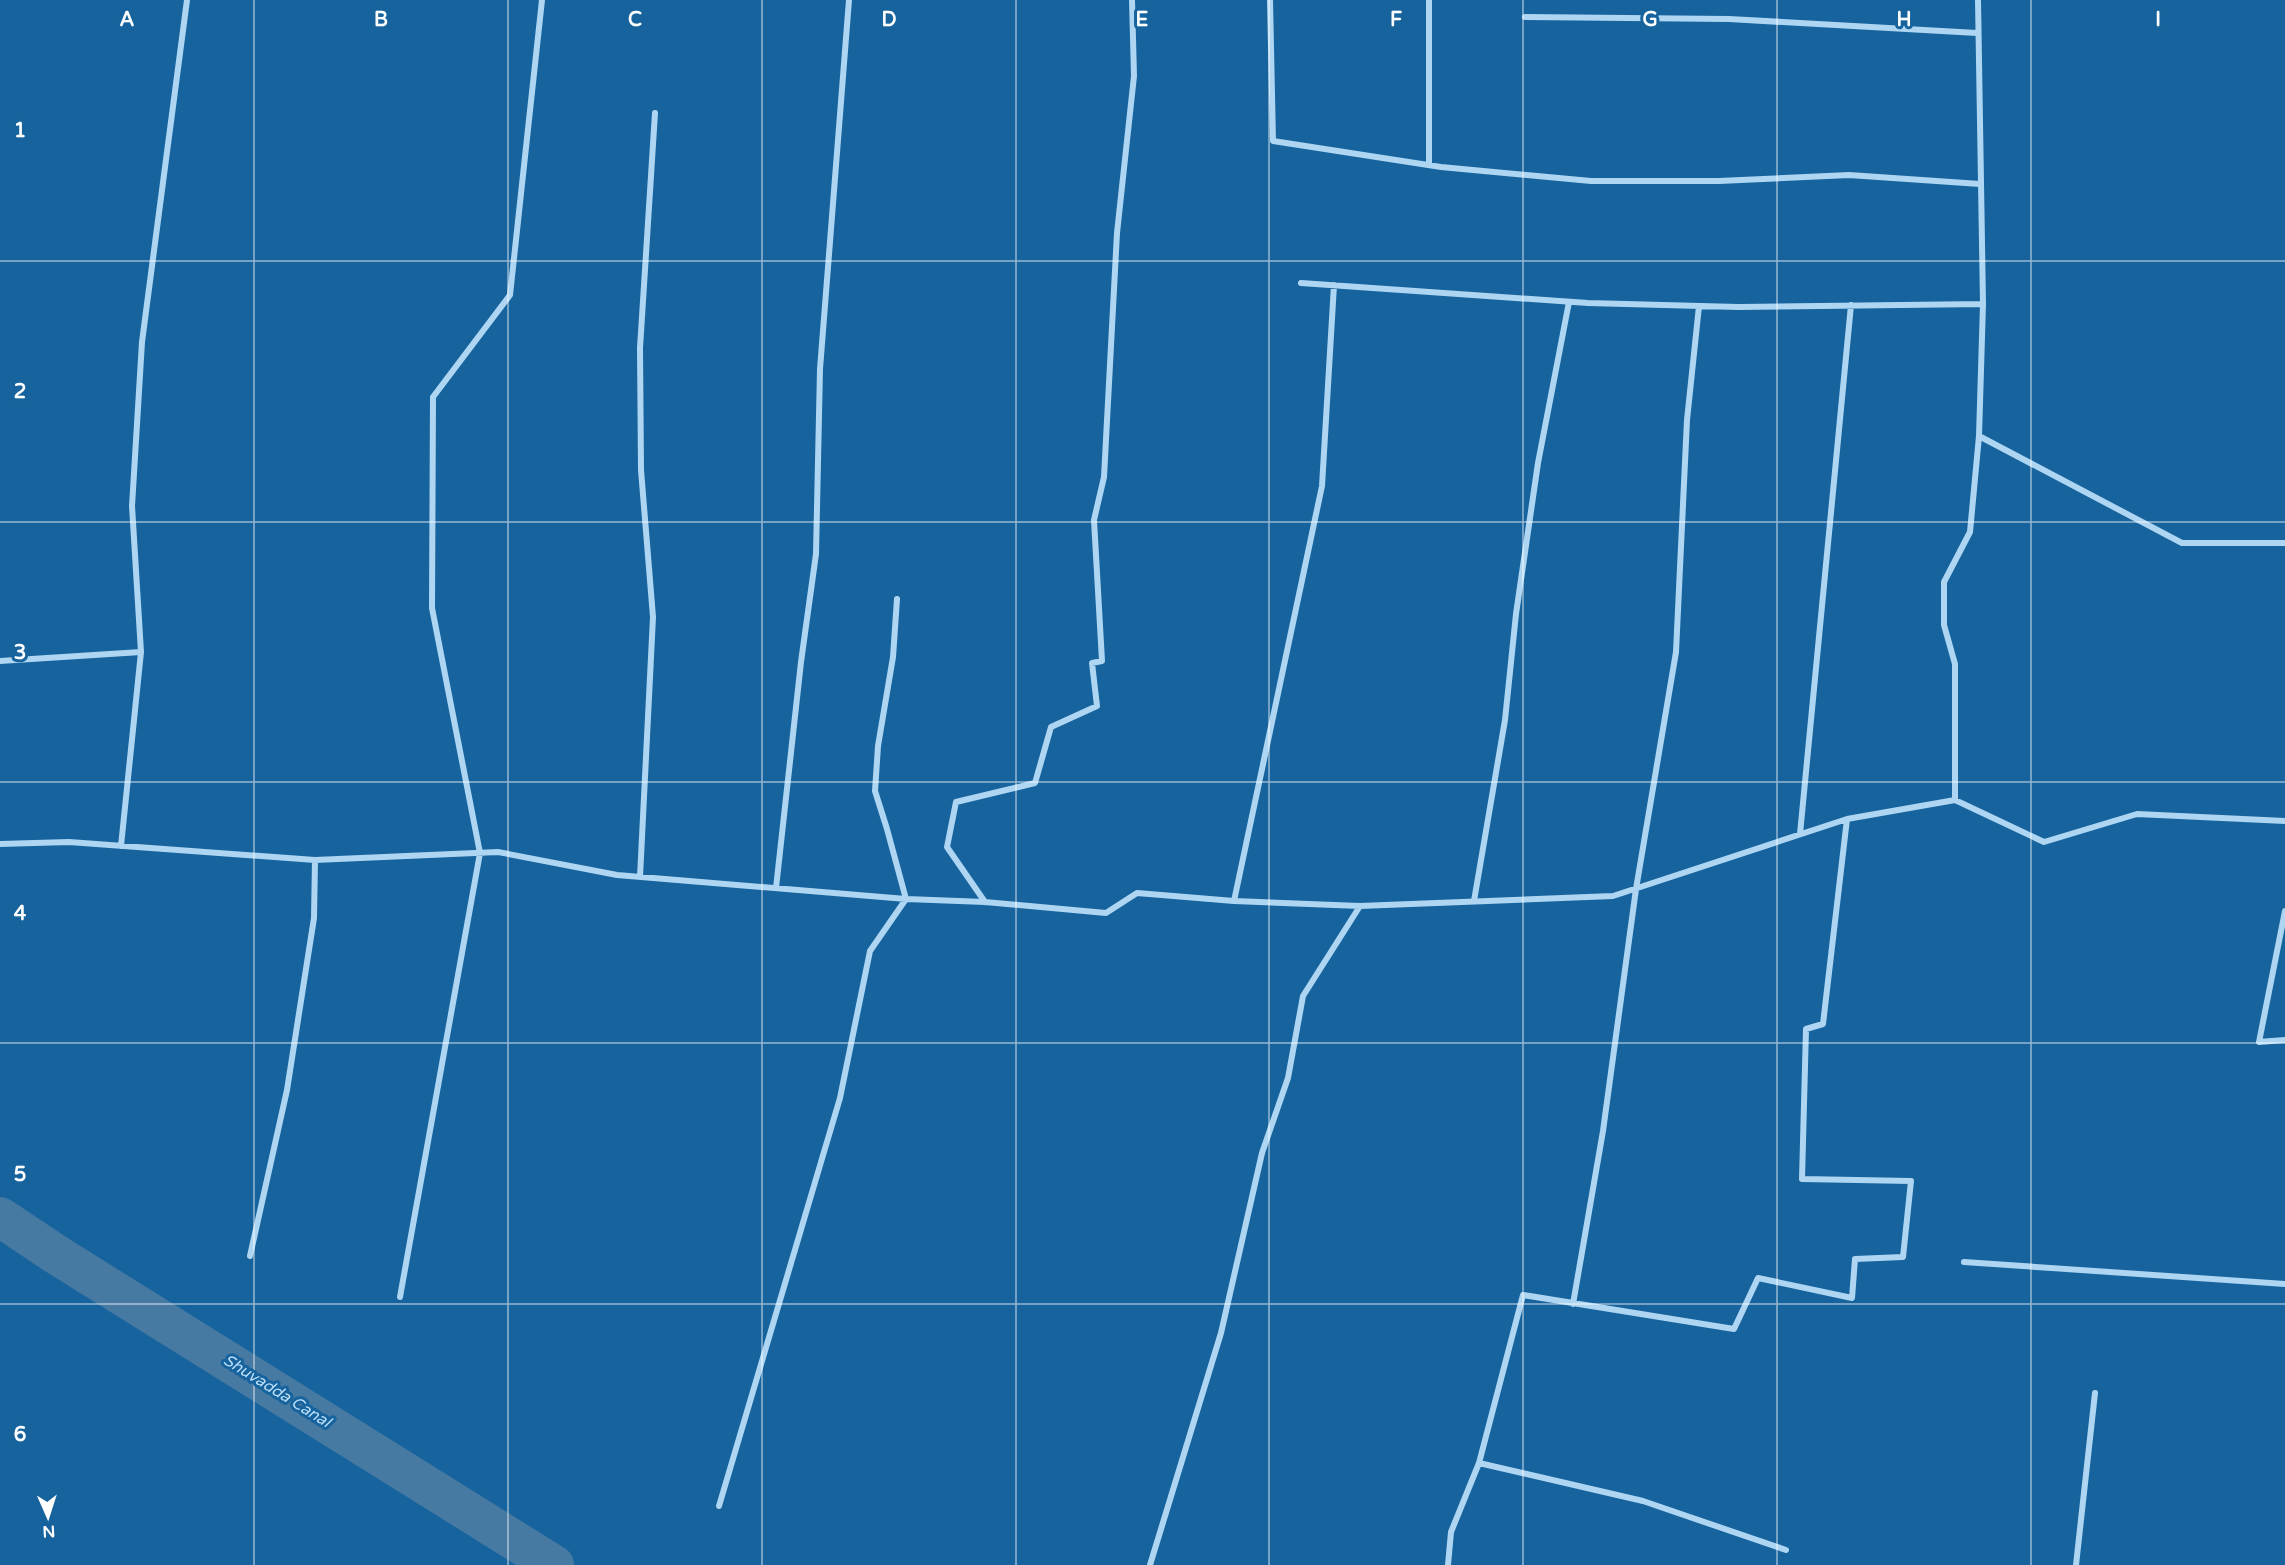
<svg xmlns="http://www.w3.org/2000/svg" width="2285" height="1565" font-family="'Varela Round',sans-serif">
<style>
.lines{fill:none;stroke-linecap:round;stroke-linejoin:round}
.canal{stroke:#467aa3;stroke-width:40}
.street{stroke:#aed6f2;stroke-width:6}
.grid{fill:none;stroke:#fff;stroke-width:1.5;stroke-opacity:0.55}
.labels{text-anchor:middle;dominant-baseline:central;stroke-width:6;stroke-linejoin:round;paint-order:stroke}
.water-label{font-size:16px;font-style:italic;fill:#bbdff9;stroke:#17639d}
.grid-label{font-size:20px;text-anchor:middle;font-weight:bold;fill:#fff;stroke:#17639d;stroke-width:6;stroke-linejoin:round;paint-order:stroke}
</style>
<rect width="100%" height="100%" fill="#17639d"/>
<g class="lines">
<path class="canal" d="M 0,1217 L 57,1255 L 554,1565"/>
<path class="street" d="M 1270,0 L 1273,141 L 1441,167 L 1591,181 L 1719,181 L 1849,175 L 1980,184
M 1525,17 L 1729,19 L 1977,33
M 1429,165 L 1429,0
M 1301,283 L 1588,303 L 1738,307 L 1983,304
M 1979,436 L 2182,543 L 2285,543
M 0,661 L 141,652
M 1955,800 L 1955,664 L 1944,625 L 1944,582 L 1970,532 L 1979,436 L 1983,304 L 1978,0
M 1800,834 L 1851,305
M 0,844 L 69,842 L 315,860 L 498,852 L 617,875 L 906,899 L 985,902 L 1106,913 L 1137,893 L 1234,901 L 1360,906 L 1613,896 L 1847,819 L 1955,800 L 2044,842 L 2137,814 L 2285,821
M 121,846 L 141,652 L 132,506 L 142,342 L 187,0
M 640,877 L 653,617 L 641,470 L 640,348 L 655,113
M 776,888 L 801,662 L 816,554 L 820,369 L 849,0
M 1234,901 L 1322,486 L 1334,285
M 1474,901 L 1505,720 L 1516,614 L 1538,463 L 1569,302
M 985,902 L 947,847 L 956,802 L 1035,783 L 1051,727 L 1097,706 L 1092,663 L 1102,661 L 1094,520 L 1104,477 L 1117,233 L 1134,76 L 1132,0
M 2285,911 L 2259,1042 L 2285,1040
M 250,1256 L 287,1090 L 314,918 L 315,860
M 1964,1262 L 2285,1284
M 400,1297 L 480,853 L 432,608 L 433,397 L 510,295 L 542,0
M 1573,1304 L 1603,1131 L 1636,889 L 1676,652 L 1687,420 L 1699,306
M 1479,1463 L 1643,1501 L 1786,1550
M 719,1506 L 840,1098 L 870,951 L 906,899 L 887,829 L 875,791 L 878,746 L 893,657 L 897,599
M 1150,1565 L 1221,1333 L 1262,1153 L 1288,1078 L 1303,996 L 1360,906
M 1448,1565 L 1451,1532 L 1479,1463 L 1523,1295 L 1734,1329 L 1758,1278 L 1852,1298 L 1855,1259 L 1903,1257 L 1911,1181 L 1802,1179 L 1806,1029 L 1823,1024 L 1847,819
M 2076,1565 L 2095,1393"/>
</g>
<path class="grid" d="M 254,0 L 254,1565M 508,0 L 508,1565M 762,0 L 762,1565M 1016,0 L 1016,1565M 1269,0 L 1269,1565M 1523,0 L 1523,1565M 1777,0 L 1777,1565M 2031,0 L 2031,1565M 0,261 L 2285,261M 0,522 L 2285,522M 0,782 L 2285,782M 0,1043 L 2285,1043M 0,1304 L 2285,1304"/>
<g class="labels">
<g class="water-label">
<text transform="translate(277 1391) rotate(32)">Shuvadda Canal</text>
</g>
</g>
<g class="grid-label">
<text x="127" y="26">A</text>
<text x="381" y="26">B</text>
<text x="635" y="26">C</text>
<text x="889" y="26">D</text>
<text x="1142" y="26">E</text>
<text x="1396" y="26">F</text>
<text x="1650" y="26">G</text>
<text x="1904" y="26">H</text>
<text x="2158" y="26">I</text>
<text x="20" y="137">1</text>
<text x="20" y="398">2</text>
<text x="20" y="659">3</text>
<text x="20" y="920">4</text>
<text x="20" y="1181">5</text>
<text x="20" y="1441">6</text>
</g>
<g transform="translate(48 1517) rotate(177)" stroke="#17639d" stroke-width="4.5" paint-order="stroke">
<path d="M0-4.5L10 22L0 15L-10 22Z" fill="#ffffff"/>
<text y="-9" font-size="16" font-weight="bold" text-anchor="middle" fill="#ffffff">N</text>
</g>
</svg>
